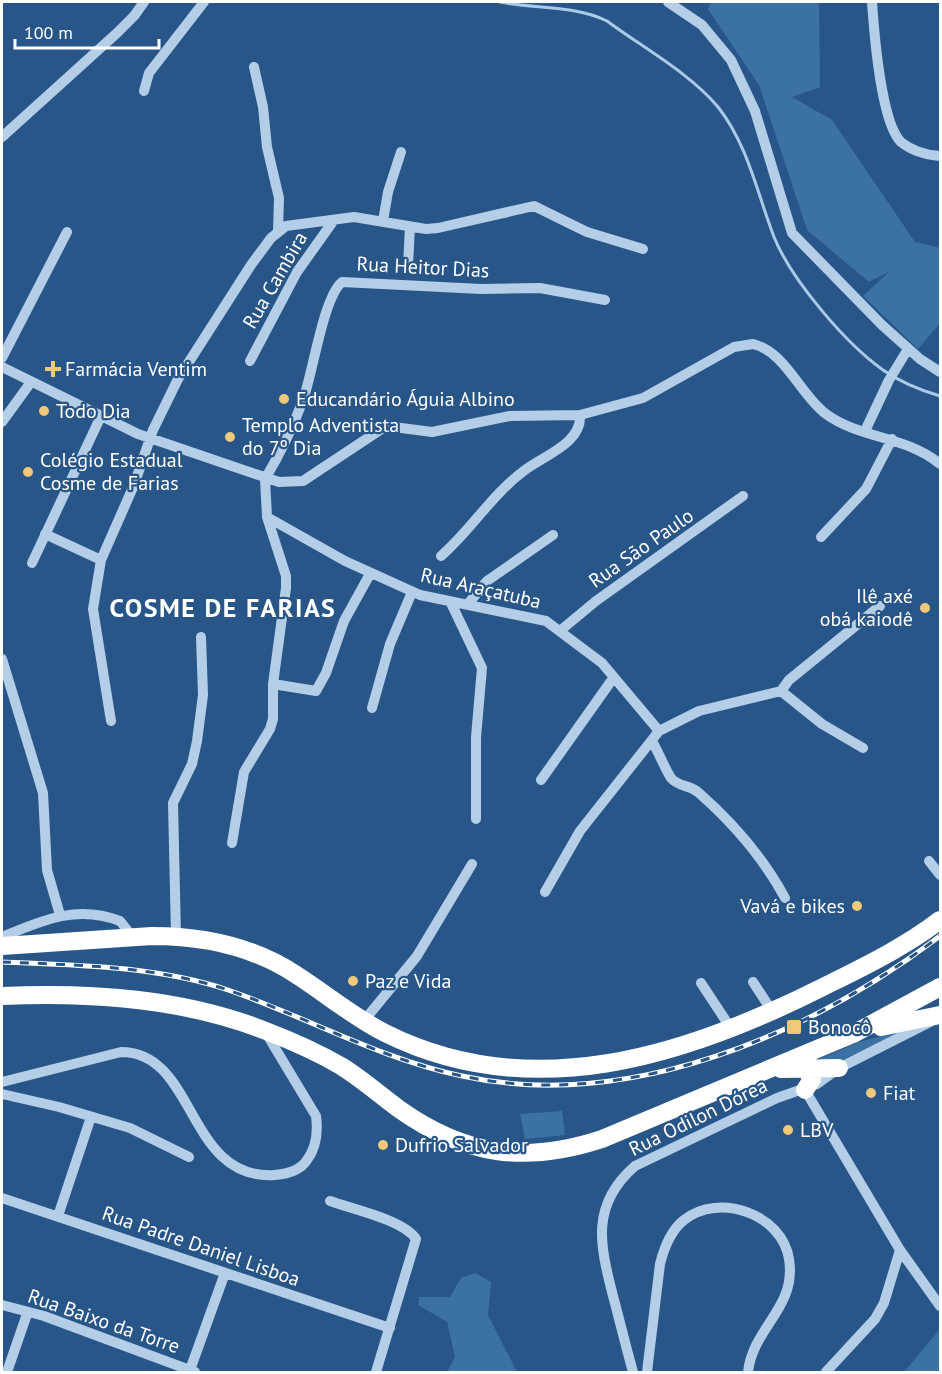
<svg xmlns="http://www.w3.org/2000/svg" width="942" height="1374" font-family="'PT Sans',sans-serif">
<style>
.green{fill:#3c71a4}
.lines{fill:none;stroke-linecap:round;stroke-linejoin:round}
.stream{stroke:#a9cae9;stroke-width:3}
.minor{stroke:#b4cee8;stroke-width:10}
.highway{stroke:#fff;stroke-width:18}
.rail-casing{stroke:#fff;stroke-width:5}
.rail{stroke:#285688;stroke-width:3;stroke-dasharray:9;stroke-linecap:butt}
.poi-dot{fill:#f0c87a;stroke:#285688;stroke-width:2}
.labels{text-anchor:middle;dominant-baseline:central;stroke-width:4.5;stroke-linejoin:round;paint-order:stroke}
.street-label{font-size:20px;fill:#fff;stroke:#285688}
.poi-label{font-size:20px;fill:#fff;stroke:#285688;text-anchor:start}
.district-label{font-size:26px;font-weight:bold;letter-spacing:1.5px;fill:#fff;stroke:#285688}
</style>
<rect width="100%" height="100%" fill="#285688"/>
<path class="green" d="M 711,2 L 819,2 L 820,87 L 792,97 L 832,120 L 915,242 L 940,248 L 940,323 L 918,349 L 863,296 L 890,271 L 869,282 L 807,230 L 759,85 L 708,9 Z
M 910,1028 L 829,1066 L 808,1064 L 859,1042 Z
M 562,1111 L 565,1135 L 525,1139 L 520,1114 Z
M 475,1273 L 491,1282 L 488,1315 L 517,1372 L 447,1372 L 455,1357 L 447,1322 L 418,1305 L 419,1297 L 450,1297 L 461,1278 Z
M 940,1329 L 940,1372 L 904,1372 Z"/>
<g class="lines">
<path class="stream" d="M 500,2 C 535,9 575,5 607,21 C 642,47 691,74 718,107 C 748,145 757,193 774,237 C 791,279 845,343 883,370 C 900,382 920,390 940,396"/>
<path class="minor" d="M 668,2 L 702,25 L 731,60 L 755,111 L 792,233 L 882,325 L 920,359 L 940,372
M 872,2 C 874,31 881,123 901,142 C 912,151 927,155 940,156
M 254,67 L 263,107 L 267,147 L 279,198 L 278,231
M 144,91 L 149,73 L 204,2
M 2,137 L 117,33 L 134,16 L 144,2
M 383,221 L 388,192 L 401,152
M 408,265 L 410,227
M 2,358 L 67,232
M 250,361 L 297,272 L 334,220
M 2,367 L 138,434 L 279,482 L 303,481 L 386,426 L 432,432 L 510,416 L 580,415 L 643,398 L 734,347 L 753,344 C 786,352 800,395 826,414 C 860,439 907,436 940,464
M 2,422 L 31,382
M 865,431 L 889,380 L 908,349
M 265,479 C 280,454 293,427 303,400 C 313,373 323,298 342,282 L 481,289 L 540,288 L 605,300
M 267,517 L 345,561 L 420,595 L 546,621 L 602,663 L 659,731
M 45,534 L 101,560
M 821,537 L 866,489 L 892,439
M 441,556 C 472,529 492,494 525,470 C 545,455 582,443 580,415
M 32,563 L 101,416
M 451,603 L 482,668 L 476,737 L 476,819
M 467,605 L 487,581 L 553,535
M 561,630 L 596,601 L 743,496
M 2,659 L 43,793 L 47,870 L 60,915
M 273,684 L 316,691 L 326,673 L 344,621 L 370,574
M 781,691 L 789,680 L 880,606
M 781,691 L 822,724 L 863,748
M 372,708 L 390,644 L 412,592
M 111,721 L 93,609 L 101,560 L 134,485 L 153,430 L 178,379 L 251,265 L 271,238 L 286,226 L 354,217 L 426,229 L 438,228 L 534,206 L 587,232 L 643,249
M 652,741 C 659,753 664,767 671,778 C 678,787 691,785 699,793 C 732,822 764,859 785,898
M 541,780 L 614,677
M 232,843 L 244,772 L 270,729 L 273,719 L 273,684 L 286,588 L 286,576 L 267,517 L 265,479
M 929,861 L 940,875
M 545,892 L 580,831 L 659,731 L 699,711 L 781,691
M 176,936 L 173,803 L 192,764 L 197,741 L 203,695 L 201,637
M 2,937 C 41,921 76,904 120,921 L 132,936
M 753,982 L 772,1011
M 701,983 L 730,1027
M 363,1022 L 417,956 L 472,864
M 2,1082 L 121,1052 C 197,1052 186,1181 275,1175 C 287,1174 300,1171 307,1160 C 316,1148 318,1131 316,1116 L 266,1033
M 805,1090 L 900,1250 L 940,1306
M 2,1094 L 59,1107 L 130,1128 L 189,1157
M 2,1198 L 390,1328
M 330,1201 C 352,1209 404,1220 416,1239 L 376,1372
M 58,1216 L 91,1117
M 2,1305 L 44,1316 L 195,1372
M 190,1370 L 225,1273
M 7,1372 L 27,1314
M 633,1372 C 626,1347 620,1322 613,1296 C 600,1245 590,1205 635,1166 L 777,1098 L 817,1084 L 839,1068 L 930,1022
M 647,1372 L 660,1264 C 664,1248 670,1231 684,1220 C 719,1192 782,1214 789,1259 C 797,1308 753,1327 748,1372
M 826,1372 L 875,1319 L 884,1303 L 900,1250"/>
<path class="highway" d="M 2,946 L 152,936 C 203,936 252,946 295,974 C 325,993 353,1017 385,1033 C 531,1106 686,1056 823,987 C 863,967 905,947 940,920
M 2,996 C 91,992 183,998 266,1031 C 292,1041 317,1052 341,1066 C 362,1079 380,1095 399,1109 C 465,1156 526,1164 602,1139 L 853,1034 L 940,987
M 881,1027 L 940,1015
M 805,1068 L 812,1079 L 805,1090
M 781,1069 L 839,1068"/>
<defs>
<path id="rail" d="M 2,962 C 77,965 156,966 228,990 C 307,1017 380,1059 462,1076 C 629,1112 809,1035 940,936"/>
</defs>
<use href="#rail" class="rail-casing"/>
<use href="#rail" class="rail"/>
</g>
<g class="poi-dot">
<path d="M50 360h6v6h6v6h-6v6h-6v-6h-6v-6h6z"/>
<circle cx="284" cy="399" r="6"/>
<circle cx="44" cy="411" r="6"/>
<circle cx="230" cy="437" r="6"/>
<circle cx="28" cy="472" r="6"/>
<circle cx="925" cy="608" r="6"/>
<circle cx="857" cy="906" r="6"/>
<circle cx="353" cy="981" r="6"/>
<rect x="786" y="1019" width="16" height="16" rx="3"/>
<circle cx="871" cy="1093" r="6"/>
<circle cx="788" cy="1130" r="6"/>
<circle cx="383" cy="1145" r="6"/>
</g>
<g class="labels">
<g class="street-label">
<text transform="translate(423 267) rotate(3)">Rua Heitor Dias</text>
<text transform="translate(275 280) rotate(-60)">Rua Cambira</text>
<text transform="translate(641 548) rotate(-35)">Rua São Paulo</text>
<text transform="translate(481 588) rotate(13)">Rua Araçatuba</text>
<text transform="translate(698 1117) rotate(-26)">Rua Odilon Dórea</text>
<text transform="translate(201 1246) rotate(19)">Rua Padre Daniel Lisboa</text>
<text transform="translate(104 1321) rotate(19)">Rua Baixo da Torre</text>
</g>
<g class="poi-label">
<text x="65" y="369">Farmácia Ventim</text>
<text x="296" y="399">Educandário Águia Albino</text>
<text x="56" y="411">Todo Dia</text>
<text x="242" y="425">Templo Adventista<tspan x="242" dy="23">do 7º Dia</tspan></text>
<text x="40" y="460">Colégio Estadual<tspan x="40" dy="23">Cosme de Farias</tspan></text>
<text x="913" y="596" text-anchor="end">Ilê axé<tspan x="913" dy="23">obá kaiodê</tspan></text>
<text x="845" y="906" text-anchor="end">Vavá e bikes</text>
<text x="365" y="981">Paz e Vida</text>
<text x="808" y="1027">Bonocô</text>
<text x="883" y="1093">Fiat</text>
<text x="800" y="1130">LBV</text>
<text x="395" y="1145">Dufrio Salvador</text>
</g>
<g class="district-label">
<text x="223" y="607">COSME DE FARIAS</text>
</g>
</g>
<rect width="942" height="1374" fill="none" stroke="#ffffff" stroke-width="6"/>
<path d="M15 39v9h144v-9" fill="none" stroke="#ffffff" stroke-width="3"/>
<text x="24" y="39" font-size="18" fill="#ffffff" stroke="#285688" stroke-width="4.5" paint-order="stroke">100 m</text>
</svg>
